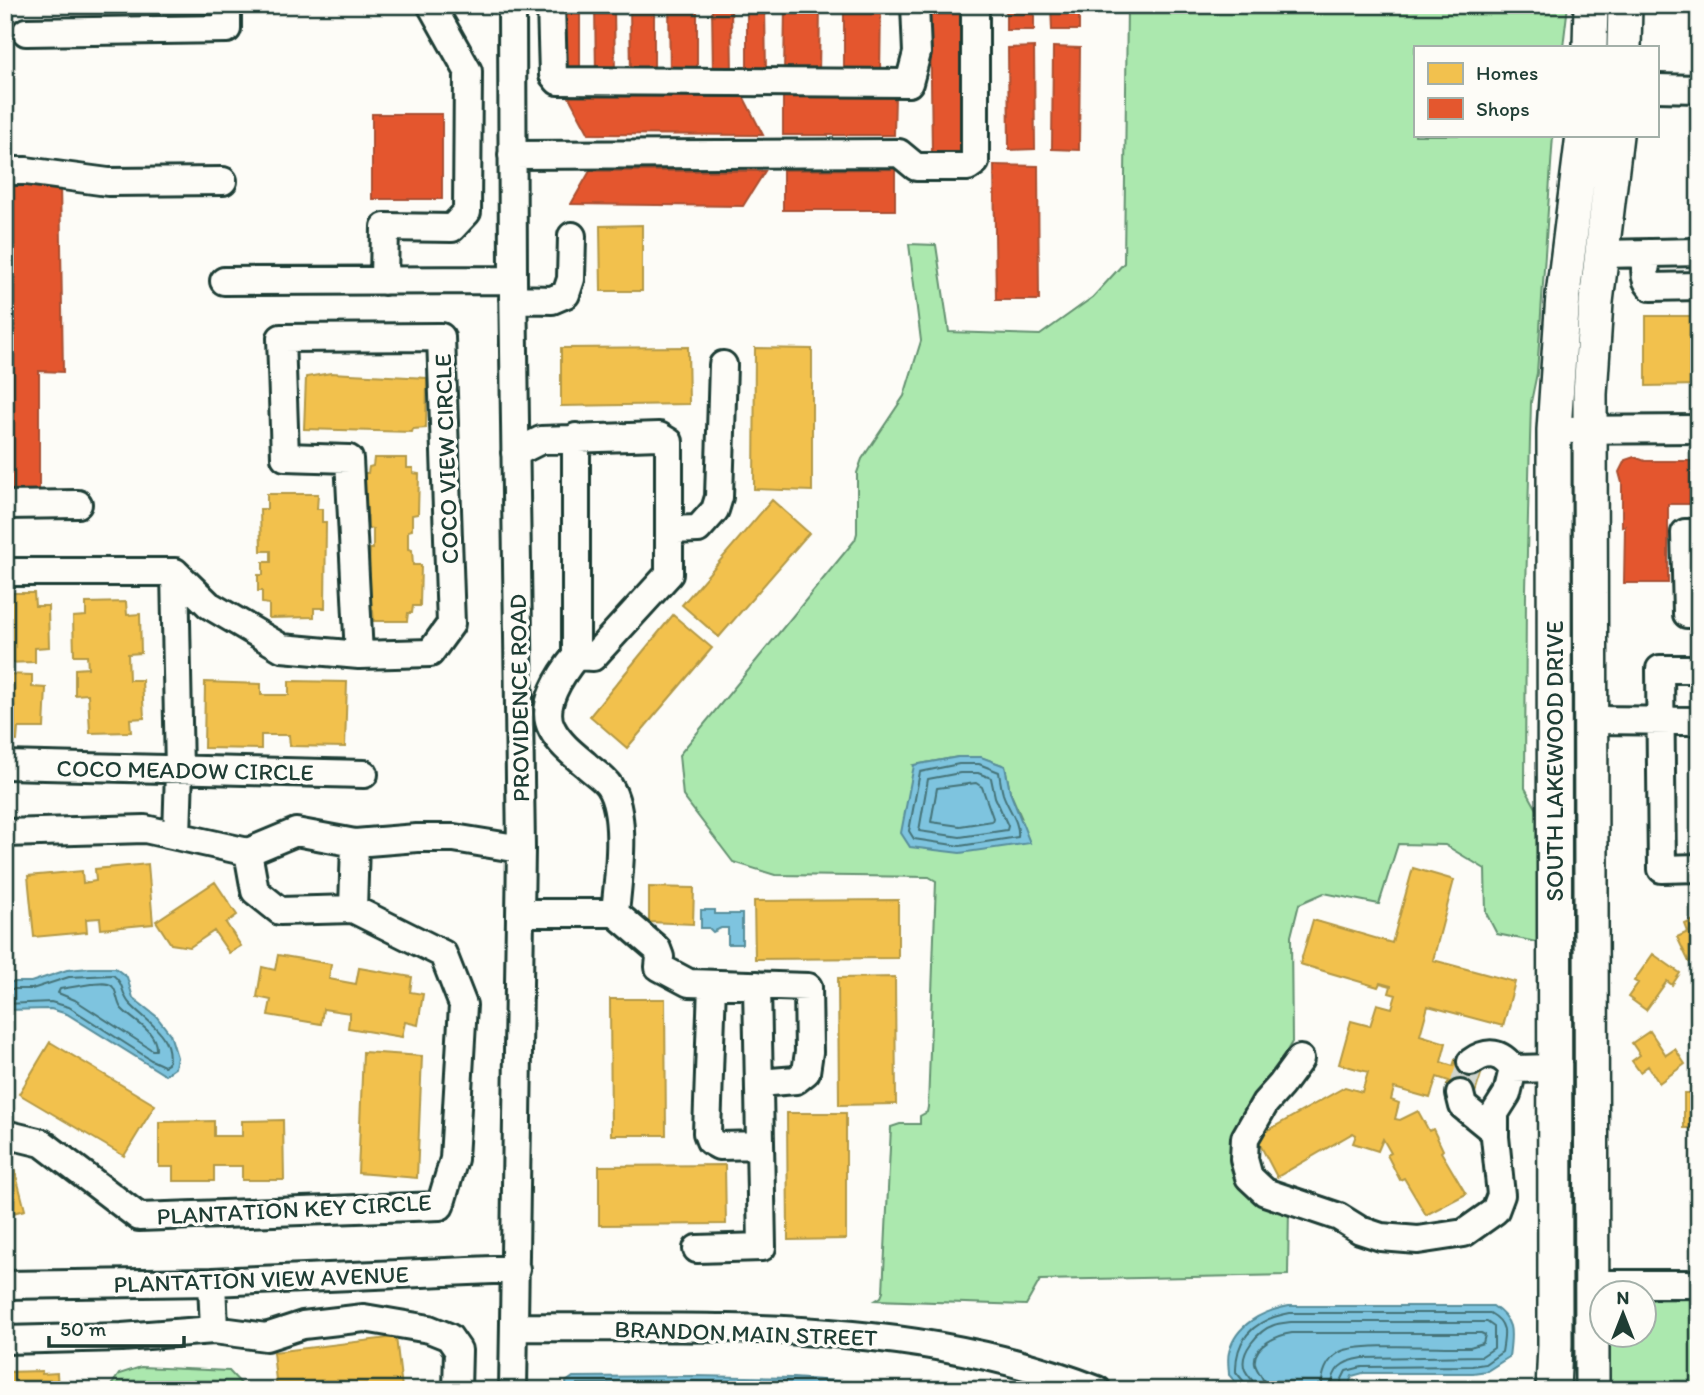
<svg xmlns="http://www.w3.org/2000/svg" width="1704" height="1395" font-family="Itim,sans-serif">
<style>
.green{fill:#abe8ae;stroke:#659271;stroke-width:2;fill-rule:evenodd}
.water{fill:#7ec4df;stroke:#588e9b;stroke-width:2}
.homes{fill:#f2c14e;stroke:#b39946;stroke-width:2}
.shops{fill:#e4572e;stroke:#a94f30;stroke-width:2}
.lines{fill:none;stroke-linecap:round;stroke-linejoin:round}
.shore{stroke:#457378;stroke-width:2}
.minor-tunnel{stroke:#d1d6d0;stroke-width:26;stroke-dasharray:26 13;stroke-linecap:butt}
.minor-casing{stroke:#1f3d34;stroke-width:32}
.major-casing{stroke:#1f3d34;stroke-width:38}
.minor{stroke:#fdfcf7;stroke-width:26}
.major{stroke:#fdfcf7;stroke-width:33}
.labels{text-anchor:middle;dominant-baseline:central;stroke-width:7;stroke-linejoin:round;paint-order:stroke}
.street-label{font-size:24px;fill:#1f3d34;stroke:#fdfcf7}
</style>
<rect width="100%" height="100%" fill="#fdfcf7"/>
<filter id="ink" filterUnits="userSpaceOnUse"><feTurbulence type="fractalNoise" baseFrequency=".0143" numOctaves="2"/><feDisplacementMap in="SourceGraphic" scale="14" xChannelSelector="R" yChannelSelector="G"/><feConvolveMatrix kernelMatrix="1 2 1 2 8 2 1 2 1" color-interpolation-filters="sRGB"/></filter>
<g filter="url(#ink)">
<path class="green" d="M 1127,5 L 1568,5 L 1563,47 L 1415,47 L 1415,135 L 1553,135 L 1537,373 L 1531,402 L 1526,590 L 1525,788 L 1540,815 L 1541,943 L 1497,934 L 1486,913 L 1485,869 L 1445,845 L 1398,844 L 1379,904 L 1324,893 L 1299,904 L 1291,936 L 1292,1042 L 1253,1109 L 1247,1180 L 1289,1206 L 1288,1275 L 1040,1280 L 1026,1305 L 876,1300 L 881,1297 L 883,1292 L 891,1127 L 900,1124 L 920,1124 L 920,1116 L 927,1112 L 928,1107 L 936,881 L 929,877 L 775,875 L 733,862 L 683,796 L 679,755 L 855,540 L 857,533 L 857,473 L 862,459 L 904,396 L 921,341 L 909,244 L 936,245 L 949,332 L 1040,335 L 1093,297 L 1124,263 ZM 958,757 L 980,757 L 1005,766 L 1010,792 L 1021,817 L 914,765 Z
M 1699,1299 L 1699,1390 L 1605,1390 L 1605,1336 L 1644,1336 L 1645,1300 Z
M 141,1367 L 229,1371 L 247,1390 L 108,1390 L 119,1374 Z"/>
<path class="water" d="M 958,757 L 981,757 L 1005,766 L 1010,792 L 1030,843 L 960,853 L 910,847 L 901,833 L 914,765 Z
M 701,910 L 715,910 L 715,914 L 742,914 L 742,944 L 728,944 L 728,928 L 721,928 L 713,932 L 709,928 L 701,928 Z
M 90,968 L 115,968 L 127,977 L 133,998 L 156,1016 L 170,1034 L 177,1057 L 175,1068 L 165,1075 L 67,1014 L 51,1009 L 5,1010 L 5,982 L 31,982 L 67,970 Z
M 1289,1306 L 1493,1306 C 1515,1321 1512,1332 1509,1357 L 1487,1371 L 1473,1373 L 1363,1373 L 1352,1376 L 1348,1387 L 1353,1389 L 1468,1387 L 1494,1390 L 1242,1390 L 1229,1375 C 1229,1369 1227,1359 1229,1352 C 1236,1324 1263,1311 1289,1306 Z
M 693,1376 L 793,1378 L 909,1386 L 913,1390 L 567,1390 L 566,1382 L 573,1377 Z"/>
<path class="homes" d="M 642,225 L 642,291 L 601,291 L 600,226 Z
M 1646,316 L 1699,316 L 1699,385 L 1646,386 Z
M 688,347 L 689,404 L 561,406 L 561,348 Z
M 755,348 L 812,349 L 812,491 L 754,489 Z
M 331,373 L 427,378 L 426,428 L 413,429 L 412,432 L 304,429 L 306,377 Z
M 374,458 L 407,458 L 407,468 L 413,468 L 413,473 L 419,474 L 418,514 L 412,515 L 412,530 L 408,531 L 408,549 L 412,550 L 413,565 L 421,565 L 420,606 L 413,606 L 412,613 L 408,613 L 407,621 L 374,621 L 373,611 L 369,610 L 361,564 L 369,564 L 370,549 L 373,549 L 373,529 L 368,528 L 368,516 L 364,515 L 360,473 L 368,473 L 369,467 L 373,466 Z
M 267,494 L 318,494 L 317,509 L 322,509 L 322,522 L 326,522 L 325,608 L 314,608 L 314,617 L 269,618 L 269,604 L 262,603 L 262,591 L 258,591 L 258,575 L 263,575 L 263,562 L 271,562 L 271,551 L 261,551 L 260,509 L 267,509 Z
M 772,500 L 809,533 L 719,637 L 682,605 Z
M 5,593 L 34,593 L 35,606 L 48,606 L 49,647 L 35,648 L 35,662 L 5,663 Z
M 126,602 L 127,615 L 140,614 L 141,653 L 128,654 L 129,680 L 142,680 L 144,718 L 130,719 L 131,732 L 90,733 L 88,694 L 75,695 L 75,669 L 88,668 L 87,655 L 74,655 L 73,617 L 86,616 L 86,603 Z
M 673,615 L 712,648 L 627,748 L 590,716 Z
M 5,674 L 32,675 L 32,687 L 46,688 L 44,728 L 18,728 L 17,741 L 5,740 Z
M 289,681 L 347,682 L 345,747 L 290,746 L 289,735 L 261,735 L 261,749 L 204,748 L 205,682 L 261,684 L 261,695 L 289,695 Z
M 148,864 L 153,924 L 101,929 L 100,918 L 86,919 L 87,932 L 34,937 L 28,876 L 82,871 L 83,883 L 96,881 L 95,869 Z
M 1413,868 L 1454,880 L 1433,960 L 1515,982 L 1503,1026 L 1428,1006 L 1420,1035 L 1446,1043 L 1441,1062 L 1453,1066 L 1455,1060 L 1483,1068 L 1475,1093 L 1447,1085 L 1449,1081 L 1437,1077 L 1430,1098 L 1394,1088 L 1391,1100 L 1399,1103 L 1395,1119 L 1400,1120 L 1418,1111 L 1429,1131 L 1433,1129 L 1443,1150 L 1441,1152 L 1466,1194 L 1426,1215 L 1404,1178 L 1400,1180 L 1387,1155 L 1391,1153 L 1383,1139 L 1378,1151 L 1353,1143 L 1356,1135 L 1353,1133 L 1277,1177 L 1256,1137 L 1345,1087 L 1362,1092 L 1368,1072 L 1339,1064 L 1351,1021 L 1370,1026 L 1377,1004 L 1392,1008 L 1396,995 L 1389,993 L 1391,986 L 1380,983 L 1378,987 L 1300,964 L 1313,920 L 1392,943 Z
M 5,870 L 10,870 L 5,928 Z
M 215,882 L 237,915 L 226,923 L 241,946 L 229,953 L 214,931 L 190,947 L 171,944 L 156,921 Z
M 649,887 L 694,888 L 693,924 L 649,922 Z
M 898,900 L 898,958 L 755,959 L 754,901 Z
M 1698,918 L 1699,957 L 1689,962 L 1677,937 L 1688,932 L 1685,924 Z
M 1653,954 L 1680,973 L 1672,985 L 1667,981 L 1646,1010 L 1628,997 L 1638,983 L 1634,981 Z
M 278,955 L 331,964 L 329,979 L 356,984 L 359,968 L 412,977 L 410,992 L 423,994 L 418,1025 L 405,1022 L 402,1037 L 348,1028 L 350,1013 L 323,1009 L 321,1024 L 268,1015 L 271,1000 L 257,997 L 262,967 L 275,970 Z
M 895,977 L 896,1104 L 839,1105 L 838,978 Z
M 610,999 L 665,999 L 666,1135 L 611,1135 Z
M 1650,1031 L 1666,1055 L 1675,1049 L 1685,1064 L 1659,1083 L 1648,1066 L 1640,1072 L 1632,1061 L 1640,1055 L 1632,1043 Z
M 50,1042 L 155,1105 L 124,1156 L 19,1094 Z
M 363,1052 L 422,1056 L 417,1178 L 358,1173 Z
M 1684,1093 L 1699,1093 L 1699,1140 L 1696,1140 L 1696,1128 L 1684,1128 Z
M 787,1113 L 846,1113 L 846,1239 L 788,1240 Z
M 283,1120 L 284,1180 L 242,1180 L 242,1166 L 214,1166 L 214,1181 L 173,1181 L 173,1167 L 159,1167 L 159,1122 L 214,1121 L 214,1136 L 242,1136 L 242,1121 Z
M 10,1152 L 25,1210 L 5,1215 L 5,1153 Z
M 725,1165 L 726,1224 L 599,1225 L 599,1166 Z
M 396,1337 L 402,1388 L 277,1390 L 273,1352 Z
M 42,1371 L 42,1374 L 57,1373 L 58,1390 L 5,1390 L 5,1372 Z"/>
<path class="shops" d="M 69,5 L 211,5 L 211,10 L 69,9 Z
M 560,5 L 580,5 L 580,75 L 561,76 Z
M 595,5 L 614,5 L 615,75 L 596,76 Z
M 630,5 L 654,5 L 654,75 L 631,76 Z
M 669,5 L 697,5 L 697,75 L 670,75 Z
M 712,5 L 731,5 L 732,74 L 713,75 Z
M 747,5 L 765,5 L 766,74 L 747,74 Z
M 785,5 L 820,5 L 819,76 L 784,75 Z
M 844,5 L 881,5 L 880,76 L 844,76 Z
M 930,5 L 968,5 L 969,154 L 932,154 Z
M 1006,5 L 1034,5 L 1034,30 L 1006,30 Z
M 1051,5 L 1079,5 L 1079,30 L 1052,30 Z
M 1034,47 L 1035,149 L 1009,150 L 1008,48 Z
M 1053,47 L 1080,48 L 1079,150 L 1052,149 Z
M 783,95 L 895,96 L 894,135 L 783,135 Z
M 743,96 L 763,135 L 589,134 L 569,97 Z
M 372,114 L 442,114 L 442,199 L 372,199 Z
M 994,165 L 1038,166 L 1039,300 L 996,300 Z
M 895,169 L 895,210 L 783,210 L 783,170 Z
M 590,171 L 765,171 L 743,206 L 571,204 Z
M 5,181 L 60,181 L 63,372 L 39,371 L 39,492 L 5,492 Z
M 1634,457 L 1645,461 L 1699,461 L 1699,504 L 1668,504 L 1668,583 L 1624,583 L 1625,526 L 1622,527 L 1622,483 L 1619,472 L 1625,460 Z"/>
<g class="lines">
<path class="shore" d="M 959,764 L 979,764 L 999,772 C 1000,779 1001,787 1003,794 C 1008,809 1020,822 1018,837 L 960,846 L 914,839 L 909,831 L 920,772 Z
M 960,773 L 978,773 L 991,778 L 995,797 L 1008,826 L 1007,830 L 960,837 L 919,831 L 928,779 Z
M 976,783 L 982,787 L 993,818 L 992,821 L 960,826 L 931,822 L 937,788 Z
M 91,984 C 97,984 109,981 113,987 C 117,992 117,1002 121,1008 C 132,1021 157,1030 156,1050 L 152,1050 L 75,1000 L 58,993 L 60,989 Z
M 5,989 L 32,989 L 69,977 L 113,975 C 125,984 121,995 130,1004 C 146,1021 174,1035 168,1064 L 164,1066 L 151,1060 L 69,1007 L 51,1002 L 5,1004
M 574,1390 L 577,1384 C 673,1383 768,1383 864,1390
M 1246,1390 L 1245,1383 L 1236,1372 C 1235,1336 1256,1319 1290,1313 L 1490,1313 C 1508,1323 1505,1334 1502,1352 L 1485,1364 L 1472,1366 L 1362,1367 L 1346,1371 L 1341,1381 L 1342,1390
M 1255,1390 C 1255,1380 1249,1378 1245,1370 C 1238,1353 1259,1330 1274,1325 C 1279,1323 1285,1323 1291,1322 L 1487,1322 L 1494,1327 L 1494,1348 L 1482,1356 L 1363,1358 C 1343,1361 1331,1368 1332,1390
M 1266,1390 C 1265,1377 1257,1373 1255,1364 C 1252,1345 1279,1335 1292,1333 L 1481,1333 L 1485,1335 L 1483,1343 L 1470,1347 C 1444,1348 1359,1342 1340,1352 C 1326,1360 1321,1375 1322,1390"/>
<path class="minor-tunnel" d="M 1460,1094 L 1471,1062"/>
<defs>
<path id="minor" d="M 512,5 L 513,280 L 521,849 L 513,1390
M 551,5 L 553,75 L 558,81 L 909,83 L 917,53 L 915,5
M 26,32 L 227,29 L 227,5
M 1657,88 L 1699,89
M 512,155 L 899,153 L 916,167 L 968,167 L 975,162 L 975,5
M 5,171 L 26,171 L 108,182 L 223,181
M 1650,253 C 1645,265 1642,277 1651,287 L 1699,286
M 1603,254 L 1699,252
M 224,281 L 513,280
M 384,281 L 385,227 L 452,228 L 467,212 L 468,71 L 431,5
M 513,299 L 552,300 L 566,294 L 571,279 L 572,236
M 1554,430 L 1699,429
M 515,453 L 541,440 L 659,436 L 669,442 L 669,574 L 593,657 L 576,656 L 576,437
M 5,505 L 78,504
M 670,530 L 698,529 L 715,510 L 719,497 L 723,365
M 1699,533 L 1685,533 L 1687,614 L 1699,614
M 5,572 L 175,572 L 209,605 L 282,648 L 359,655 L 430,653 L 451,624 L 441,337 L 281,338 L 285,457 L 349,459 L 359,655
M 175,572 L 179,771 L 177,836
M 1699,669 L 1660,669 L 1662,869 L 1699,868
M 1591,720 L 1699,721
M 5,765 L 364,774
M 5,833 L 145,829 L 248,852 L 296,832 L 355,843 L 417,838 L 454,838 L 521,849
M 248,852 L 255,891 L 280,911 L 353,909
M 521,913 L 615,913 C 618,879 628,815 609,786 C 604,778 592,771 585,764 C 573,754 559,743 552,729 C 539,706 562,673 576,656
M 615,913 L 657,949 L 660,957 L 659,967 L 689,983 L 808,987 L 809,1052 L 806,1072 L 796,1080 L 759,1083
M 712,984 L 707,1133 L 710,1141 L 719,1146 L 760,1145
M 1300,1059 L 1281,1085 L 1265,1103 L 1245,1138 L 1244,1159 L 1249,1177 L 1265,1192 L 1339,1217 L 1360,1230 L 1381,1237 L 1418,1240 L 1464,1233 L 1495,1211 L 1501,1195 L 1495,1137 L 1495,1113 L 1507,1094 L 1513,1069 L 1554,1068
M 1471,1062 C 1488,1050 1501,1052 1513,1069
M 1460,1094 L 1463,1106 L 1495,1132
M 5,1134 L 42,1143 L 139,1217 L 440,1206 L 454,1159 L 463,1005 L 443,954 L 353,909 L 355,843
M 697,1249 L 762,1247 L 757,985
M 212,1282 L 214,1330
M 1592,1284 L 1699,1284
M 5,1285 L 212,1282 L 516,1269
M 515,1327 C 712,1329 909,1316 1097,1390
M 5,1340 L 122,1337 L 214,1330 L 266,1337 L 303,1325 L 364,1318 L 429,1329 L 449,1337 L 458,1350 L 457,1390"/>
<path id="major" d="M 1590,47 L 1591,5
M 1624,47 L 1625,5
M 1553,1390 L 1555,1345 L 1554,430 L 1563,295 L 1583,135
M 1592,1390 L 1590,394 L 1596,302 L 1616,135"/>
</defs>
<use href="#minor" class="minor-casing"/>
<use href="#major" class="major-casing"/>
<use href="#minor" class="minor"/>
<use href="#major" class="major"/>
</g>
</g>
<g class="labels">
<g class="street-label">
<text transform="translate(446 459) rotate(-92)">COCO VIEW CIRCLE</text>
<text transform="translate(519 698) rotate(-91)">PROVIDENCE ROAD</text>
<text transform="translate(1554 761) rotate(-90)">SOUTH LAKEWOOD DRIVE</text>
<text transform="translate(185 770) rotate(1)">COCO MEADOW CIRCLE</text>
<text transform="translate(294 1209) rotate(-3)">PLANTATION KEY CIRCLE</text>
<text transform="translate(261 1279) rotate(-2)">PLANTATION VIEW AVENUE</text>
<text transform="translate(746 1333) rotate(2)">BRANDON MAIN STREET</text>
</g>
</g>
<rect width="1704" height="1395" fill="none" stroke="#fdfcf7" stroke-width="28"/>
<rect x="14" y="14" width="1676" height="1367" fill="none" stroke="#1f3d34" stroke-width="2.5" filter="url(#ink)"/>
<rect x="1414" y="46" width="245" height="91" fill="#fdfcf7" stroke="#a4b0a9" stroke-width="2"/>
<rect x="1428" y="63" width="35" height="21" fill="#f2c14e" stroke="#a4b0a9" stroke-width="2"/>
<text x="1476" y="80" font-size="21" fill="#1f3d34">Homes</text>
<rect x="1428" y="98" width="35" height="21" fill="#e4572e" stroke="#a4b0a9" stroke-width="2"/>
<text x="1476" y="116" font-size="21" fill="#1f3d34">Shops</text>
<g transform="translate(1623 1314)"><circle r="33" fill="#fdfcf7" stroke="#a4b0a9" stroke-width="2"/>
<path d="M0-5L12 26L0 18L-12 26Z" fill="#1f3d34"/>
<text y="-10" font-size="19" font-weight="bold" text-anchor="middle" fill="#1f3d34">N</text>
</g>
<path d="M49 1336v10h135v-10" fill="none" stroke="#1f3d34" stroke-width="3.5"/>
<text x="60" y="1336" font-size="21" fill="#1f3d34" stroke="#fdfcf7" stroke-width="5" paint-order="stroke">50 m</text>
</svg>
